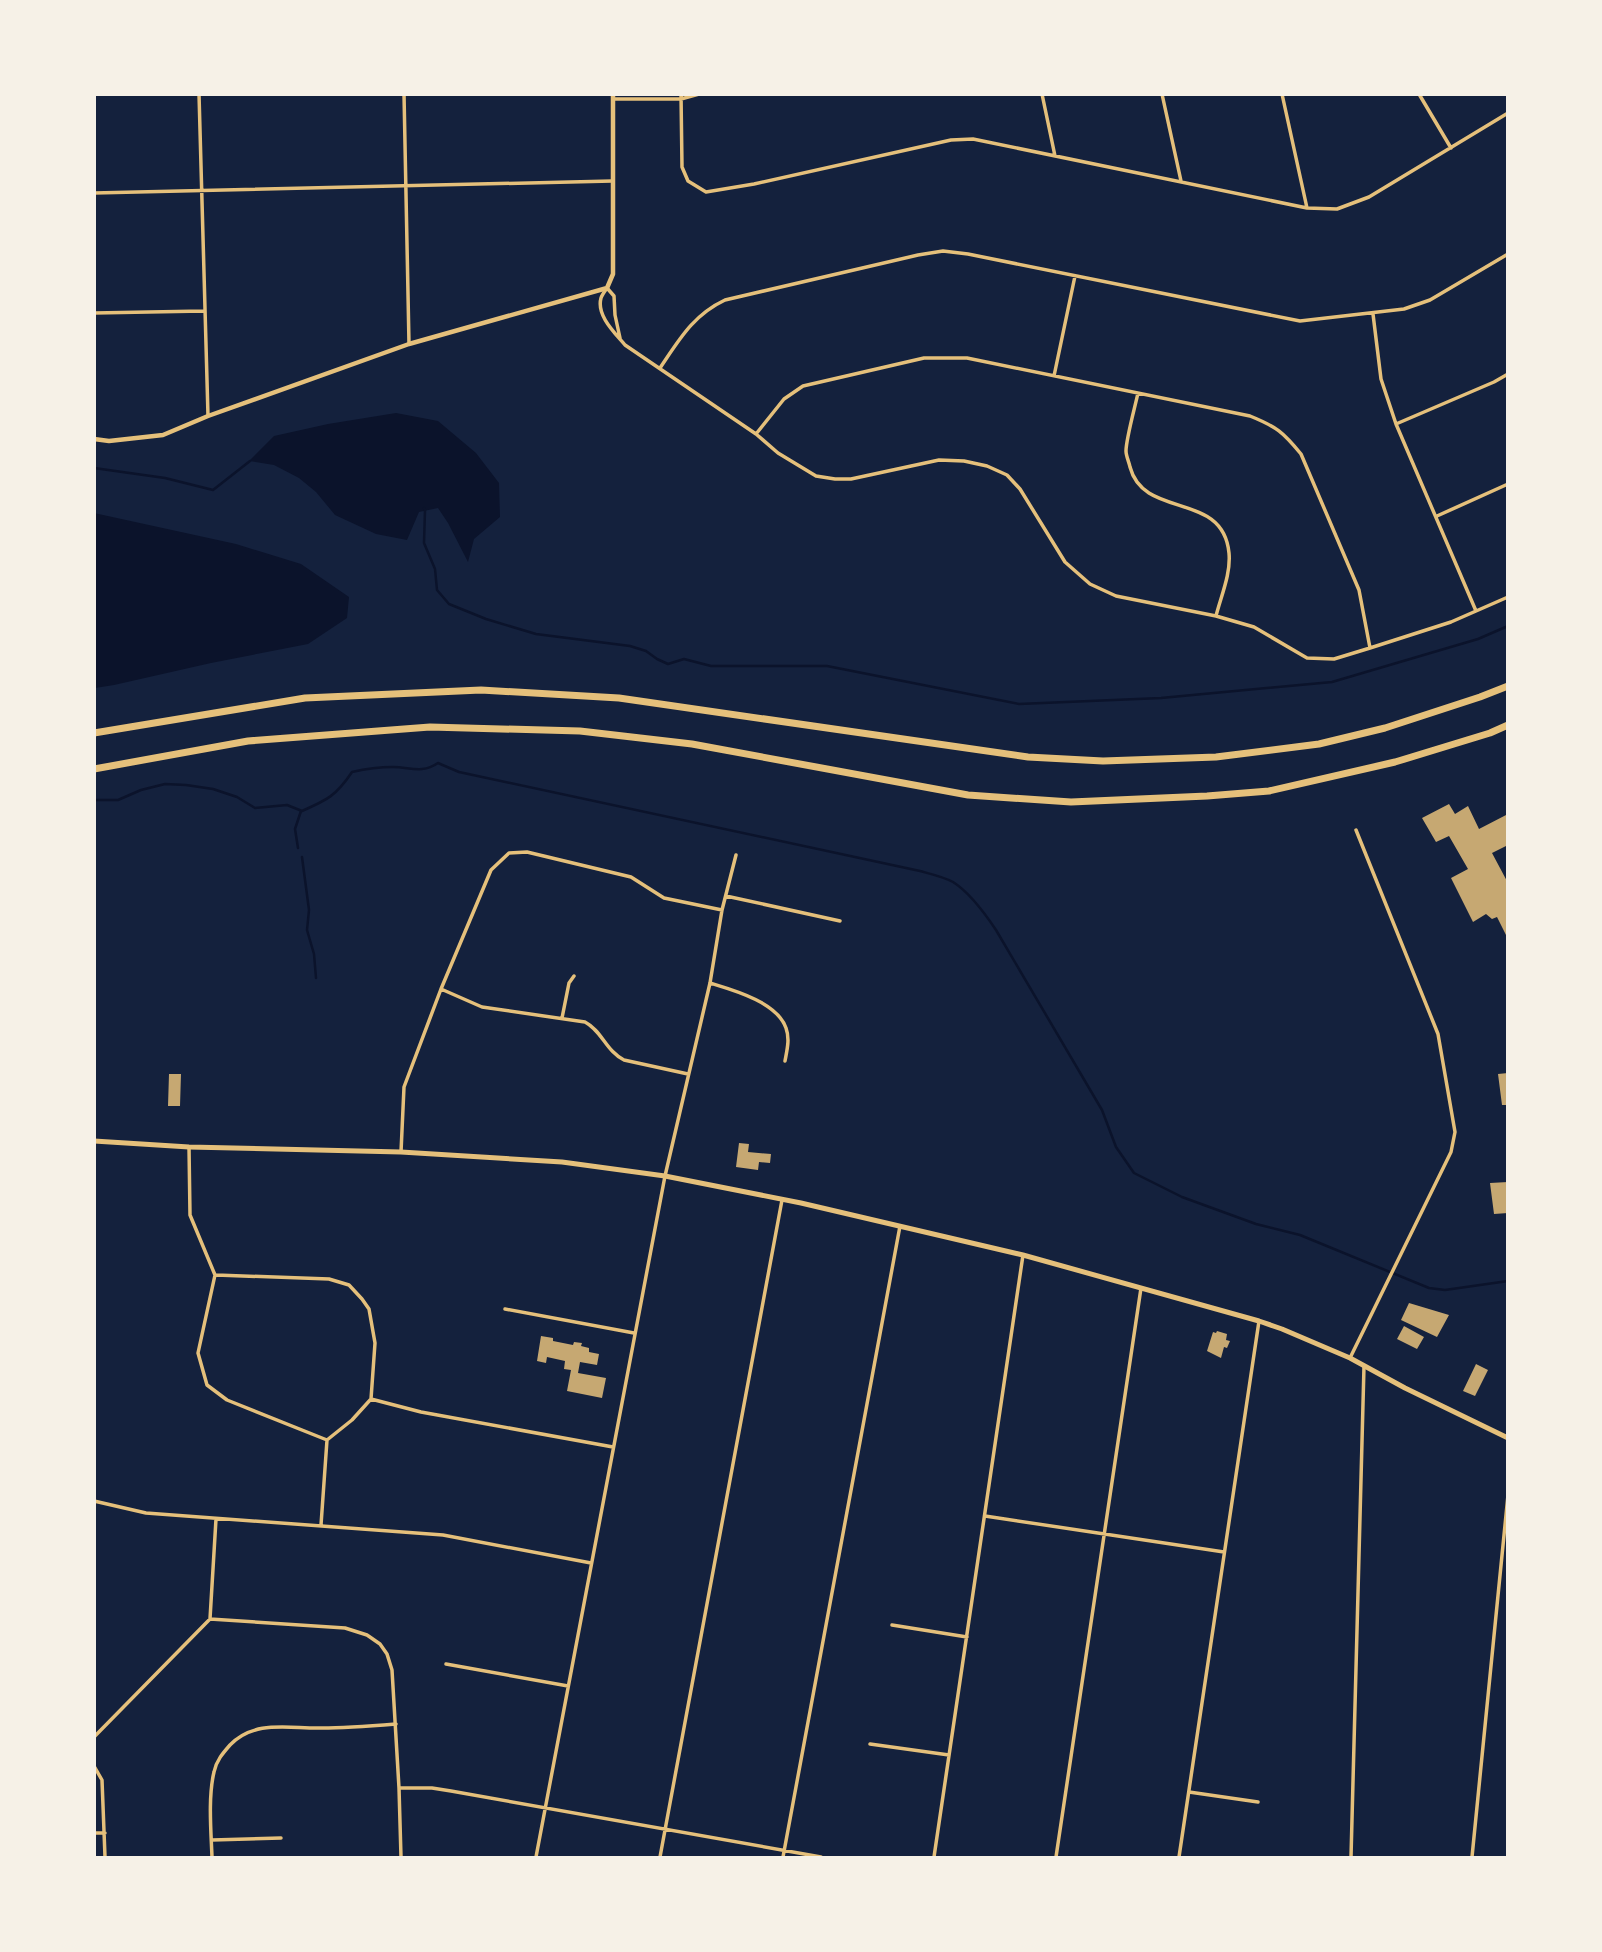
<svg xmlns="http://www.w3.org/2000/svg" width="1602" height="1952" font-family="'Open Sans',sans-serif">
<style>
.water{fill:#0b132b}
.lines{fill:none;stroke-linecap:round;stroke-linejoin:round}
.stream{stroke:#0b132b;stroke-width:2.5}
.building{fill:#c6a872}
.minor{stroke:#e5c07b;stroke-width:3.5}
.tertiary{stroke:#e5c07b;stroke-width:4.5}
.secondary{stroke:#e5c07b;stroke-width:5}
.motorway{stroke:#e5c07b;stroke-width:7}
</style>
<rect width="100%" height="100%" fill="#14213d"/>
<path class="water" d="M 396,413 L 438,421 L 476,453 L 499,483 L 500,517 L 474,539 L 468,562 L 448,523 L 438,508 L 419,512 L 407,540 L 376,534 L 335,515 L 316,492 L 299,478 L 274,465 L 249,461 L 274,436 L 328,424 Z
M 94,513 L 236,544 L 301,564 L 349,597 L 347,618 L 308,644 L 211,663 L 114,685 L 95,688 Z"/>
<g class="lines">
<path class="stream" d="M 94,468 L 165,478 L 213,490 L 250,461
M 424,508 L 425,510 L 424,543 L 435,569 L 437,590 L 449,604 L 486,619 L 536,634 L 630,646 L 646,651 L 657,659 L 668,664 L 684,659 L 711,666 L 827,666 L 1019,704 L 1161,698 L 1332,682 L 1478,639 L 1508,626
M 94,800 L 118,800 L 141,790 L 165,784 L 186,785 L 213,789 L 237,797 L 255,808 L 287,805 L 302,811 C 327,800 336,796 352,772 C 365,769 379,767 393,767 C 410,767 422,774 438,763 L 459,772 L 920,871 C 931,874 944,877 953,882 C 969,892 986,915 996,930 L 1102,1110 L 1116,1147 L 1134,1173 L 1182,1197 L 1256,1224 L 1300,1235 L 1429,1288 L 1445,1290 L 1508,1281
M 298,848 L 295,829 L 301,811
M 302,857 L 309,910 L 307,930 L 314,954 L 316,978"/>
</g>
<path class="building" d="M 1449,804 L 1455,814 L 1468,806 L 1479,829 L 1508,814 L 1508,845 L 1492,853 L 1508,883 L 1508,939 L 1497,917 L 1492,919 L 1486,914 L 1473,922 L 1451,878 L 1468,869 L 1449,836 L 1436,842 L 1422,818 Z
M 1508,1073 L 1508,1105 L 1502,1105 L 1498,1074 Z
M 169,1074 L 181,1074 L 180,1106 L 168,1106 Z
M 739,1143 L 749,1144 L 748,1152 L 771,1154 L 770,1163 L 759,1162 L 758,1170 L 736,1167 Z
M 1508,1182 L 1508,1213 L 1494,1214 L 1490,1183 Z
M 1409,1303 L 1449,1315 L 1437,1337 L 1401,1320 Z
M 1404,1326 L 1424,1337 L 1417,1349 L 1397,1339 Z
M 1217,1331 L 1227,1334 L 1226,1340 L 1230,1341 L 1227,1348 L 1224,1347 L 1221,1358 L 1207,1351 L 1213,1332 L 1216,1333 Z
M 541,1336 L 553,1338 L 553,1341 L 573,1345 L 574,1342 L 582,1343 L 581,1346 L 589,1348 L 589,1352 L 599,1354 L 597,1365 L 580,1362 L 578,1373 L 606,1378 L 602,1398 L 567,1391 L 571,1370 L 564,1369 L 565,1361 L 547,1357 L 546,1363 L 537,1361 Z
M 1476,1364 L 1488,1370 L 1475,1396 L 1463,1391 Z"/>
<g class="lines">
<path class="minor" d="M 199,94 L 208,416
M 404,94 L 409,344
M 681,94 L 682,167 L 688,181 L 706,192 L 754,184 L 951,140 L 973,139 L 1307,208 L 1337,209 L 1369,197 L 1508,113
M 1042,94 L 1055,156
M 1162,94 L 1181,181
M 1282,94 L 1307,208
M 1419,94 L 1451,148
M 613,99 L 681,99 L 699,94
M 94,193 L 612,181
M 94,313 L 204,311
M 1373,314 L 1381,379 L 1396,424 L 1476,611
M 620,338 L 615,315 L 614,296 L 607,288 C 605,291 602,295 601,298 C 596,316 616,334 625,345 L 756,434 L 778,453 L 816,476 L 835,479 L 851,479 L 939,460 L 964,461 L 987,466 L 1007,475 L 1020,489 L 1065,562 L 1090,584 L 1116,596 L 1216,616 L 1254,627 L 1307,658 L 1334,659 L 1370,648 L 1451,622 L 1508,597
M 660,368 C 679,340 693,315 725,300 L 918,255 L 943,251 L 968,254 L 1300,321 L 1404,309 L 1430,300 L 1508,254
M 1054,376 L 1075,276
M 1138,393 C 1135,407 1126,439 1126,451 C 1126,456 1129,462 1130,467 C 1144,520 1223,490 1229,553 C 1231,574 1221,596 1216,616
M 1396,424 L 1494,382 L 1508,374
M 756,434 L 784,399 L 803,386 L 924,358 L 967,358 L 1250,416 C 1277,427 1283,432 1301,454 L 1359,590 L 1370,648
M 1437,516 L 1508,484
M 726,896 L 840,921
M 710,983 C 733,990 777,1002 786,1028 C 790,1039 787,1050 785,1061
M 441,989 L 482,1007 L 585,1022 C 602,1031 606,1051 624,1060 L 688,1074
M 562,1018 L 569,983 L 574,976
M 189,1147 L 190,1215 L 215,1275 L 198,1353 L 207,1385 L 227,1400 L 327,1440
M 401,1152 L 404,1087 L 441,989 L 491,870 L 509,853 L 527,852 L 631,877 L 664,898 L 722,910
M 216,1275 L 329,1279 L 349,1285 L 362,1299 L 369,1309 L 375,1343 L 371,1399 L 352,1420 L 327,1440
M 505,1309 L 634,1333
M 1350,1358 L 1451,1152 L 1455,1132 L 1438,1034 L 1356,830
M 371,1399 L 421,1412 L 613,1447
M 94,1501 L 146,1513 L 443,1535 L 591,1563
M 985,1516 L 1224,1552
M 321,1525 L 327,1440
M 210,1619 L 345,1628 L 367,1635 L 380,1644 L 387,1654 L 392,1670 L 399,1788 L 401,1857
M 892,1625 L 967,1637
M 446,1664 L 568,1686
M 94,1737 L 210,1619 L 216,1519
M 870,1744 L 949,1755
M 94,1766 L 102,1780 L 105,1857
M 399,1788 L 432,1788 L 451,1791 L 821,1857
M 1189,1792 L 1258,1802
M 94,1833 L 105,1833
M 212,1840 L 281,1838
M 212,1857 C 211,1831 208,1797 214,1772 C 216,1761 223,1753 230,1745 C 255,1719 290,1729 322,1728 C 346,1728 371,1726 396,1724
M 536,1857 L 665,1176 L 710,983 L 722,910 L 736,855
M 660,1857 L 782,1200
M 783,1857 L 900,1226
M 934,1857 L 1023,1255
M 1056,1857 L 1141,1288
M 1179,1857 L 1259,1321
M 1351,1857 L 1364,1366
M 1472,1857 L 1508,1495"/>
<path class="tertiary" d="M 94,439 L 109,441 L 163,435 L 208,416 L 409,344 L 607,288 L 613,274 L 613,94"/>
<path class="secondary" d="M 94,1141 L 189,1147 L 401,1152 L 562,1162 L 665,1176 L 801,1203 L 1023,1255 L 1259,1321 L 1282,1329 L 1350,1358 L 1405,1388 L 1508,1438"/>
<path class="motorway" d="M 94,733 L 305,698 L 481,690 L 619,698 L 1028,757 L 1103,761 L 1216,757 L 1319,744 L 1385,728 L 1480,697 L 1508,686
M 94,769 L 248,741 L 430,727 L 580,731 L 692,744 L 968,795 L 1071,802 L 1207,796 L 1269,791 L 1395,762 L 1490,733 L 1508,725"/>
</g>
<rect width="1602" height="1952" fill="none" stroke="#f6f1e7" stroke-width="192"/>
</svg>
